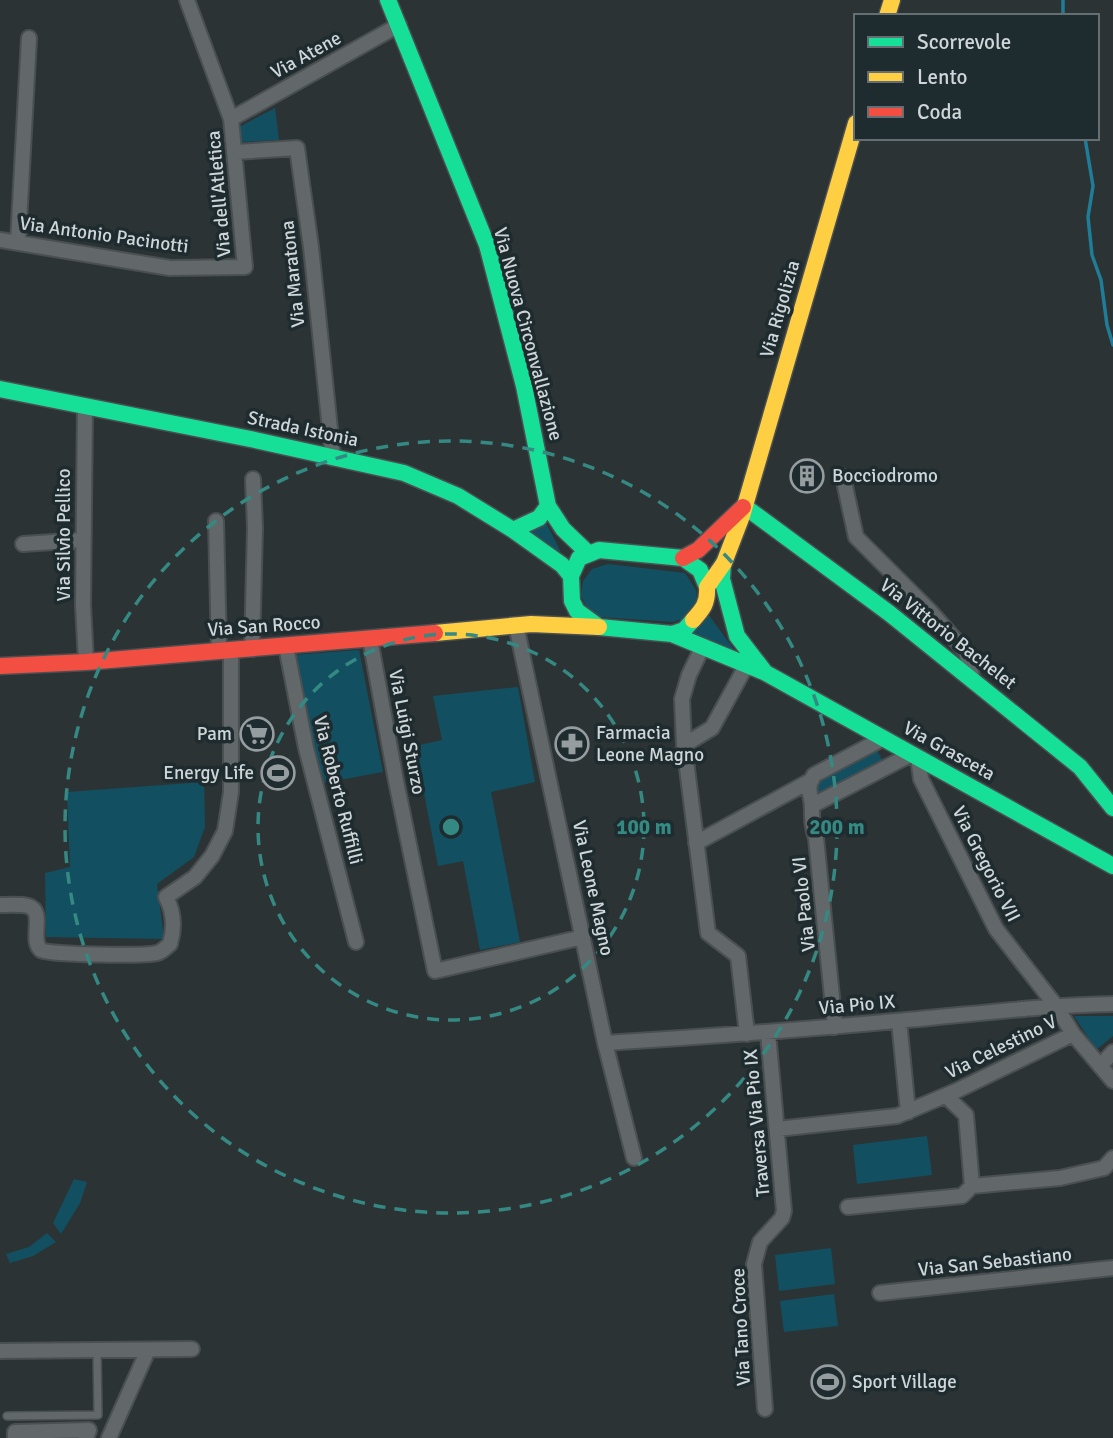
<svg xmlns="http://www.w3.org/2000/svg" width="1113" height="1438" font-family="Signika,sans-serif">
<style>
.green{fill:#125061}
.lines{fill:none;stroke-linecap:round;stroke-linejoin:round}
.stream{stroke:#207d97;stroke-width:3.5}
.lane-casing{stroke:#4a4f52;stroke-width:10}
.street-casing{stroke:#4a4f52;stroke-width:18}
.fast-casing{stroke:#4a4f52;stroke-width:19}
.slow-casing{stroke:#4a4f52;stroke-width:19}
.jam-casing{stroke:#4a4f52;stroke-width:19}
.lane{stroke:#626769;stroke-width:7}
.street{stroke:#626769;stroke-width:14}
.fast{stroke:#16e098;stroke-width:16}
.slow{stroke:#ffcf43;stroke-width:16}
.jam{stroke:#f24e42;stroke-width:16}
.ring{fill:none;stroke:#358983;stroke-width:3.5;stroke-dasharray:12 9}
.labels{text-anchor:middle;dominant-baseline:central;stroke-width:7;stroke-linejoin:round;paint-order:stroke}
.street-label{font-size:19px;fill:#cfd6d9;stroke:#1e2b2f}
.poi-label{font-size:19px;fill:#cfd6d9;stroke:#1e2b2f;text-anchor:start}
.centre{fill:#358983;stroke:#1e2b2f;stroke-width:3.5}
.ring-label{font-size:21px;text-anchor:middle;font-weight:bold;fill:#358983;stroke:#1e2b2f;stroke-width:7;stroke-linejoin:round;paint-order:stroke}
</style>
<rect width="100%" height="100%" fill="#2c3335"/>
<path class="green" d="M 275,108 L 279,140 L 240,142 L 239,127 Z
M 544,519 L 561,552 L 524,532 Z
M 608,564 L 685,573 L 696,590 L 697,600 L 688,617 L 673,622 L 600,617 L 587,609 L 581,595 L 583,581 L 592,569 Z
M 708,614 L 738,655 L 689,636 Z
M 359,650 L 383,772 L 318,784 L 294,655 Z
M 518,687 L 535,782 L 491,792 L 520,942 L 480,950 L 463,861 L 438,866 L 415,746 L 442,740 L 433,696 Z
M 875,747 L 885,765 L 820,796 L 812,780 Z
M 204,782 L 205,827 L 194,857 L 157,884 L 164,939 L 46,937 L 45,873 L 70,867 L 67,792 Z
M 1074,1016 L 1113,1016 L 1113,1036 L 1096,1050 Z
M 927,1136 L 932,1175 L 857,1184 L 853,1145 Z
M 74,1179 L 87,1182 L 80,1203 L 61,1234 L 53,1223 Z
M 47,1233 L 56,1242 L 33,1256 L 10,1263 L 6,1254 L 29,1247 Z
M 831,1248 L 835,1284 L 779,1291 L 775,1255 Z
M 834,1294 L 838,1326 L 784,1332 L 780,1301 Z"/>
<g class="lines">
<path class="stream" d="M 1063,16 L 1063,0
M 1085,138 L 1093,186 L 1088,217 L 1092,255 L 1101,280 L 1107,325 L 1113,345"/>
<defs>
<path id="lane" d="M 7,1416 L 98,1415 L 97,1351"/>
<path id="street" d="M 231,119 L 399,25
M 236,152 L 297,148 L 311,247 L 333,458
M 0,240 L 170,268 L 245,267 L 231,119 L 187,0
M 18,242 L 29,38
M 85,407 L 83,605 L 86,662
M 843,477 L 856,537 L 930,611 L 966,652 L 973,680
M 216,521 L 219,651
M 23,544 L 83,540
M 516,625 L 605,1043 L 634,1158
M 370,639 L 396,781 L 435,971 L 583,937
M 286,646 L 306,748 L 356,942
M 252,649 L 255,528 L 253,479
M 746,666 L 712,728 L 684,745 L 708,933 L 738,956 L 747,1034
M 684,745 L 682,699 L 689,675 L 703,646
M 918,757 L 921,779 L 996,929 L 1056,1006 L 1073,1034 L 1113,1081
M 813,805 L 912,754
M 696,843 L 812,780
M 0,905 C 8,905 20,904 28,906 C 46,911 29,940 41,950 C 49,955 145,956 157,953 C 162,952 166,947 170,944 C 175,927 174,912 166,897 L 195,877 L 212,856 L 225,831 L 231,792 L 231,650
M 899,1021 L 908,1112
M 835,1027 L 816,838 C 812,827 812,820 812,809 C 812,793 805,791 814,775 L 884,738
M 605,1043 C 702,1037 799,1030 896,1021 C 969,1015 1040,1005 1113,1004
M 1100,1066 L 1113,1052
M 946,1096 L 966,1115 L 972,1186
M 777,1129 L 897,1116 L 956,1091 L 1073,1034
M 848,1207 L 962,1196 L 972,1186 L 1060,1178 L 1104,1168 L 1113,1158
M 880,1293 L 1113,1268
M 0,1351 L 192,1349
M 765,1409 L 754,1264 L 760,1242 L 782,1218 L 784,1211 L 768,1033
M 15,1438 L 15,1432 L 89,1430 L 86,1438
M 109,1438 L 148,1350"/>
<path id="fast" d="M 388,0 L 487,245 L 524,386 L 548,506 L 563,529 L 588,553
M 0,389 L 255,440 L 404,473 L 458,496 L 513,530 L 562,565 L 571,576
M 744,506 L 889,613 L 1080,767 L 1113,808
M 513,530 L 539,518 L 548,506
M 723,564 L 722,579 L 737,636 L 764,671
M 693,620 L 684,630 L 672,634 L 599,627 L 577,611 L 572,601 L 571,576 L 579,558 L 599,550 L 683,558 L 700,570 L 707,587
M 672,634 L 764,672 L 1113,866"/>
<path id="slow" d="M 887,16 L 892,0
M 693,620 C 703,609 708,603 707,587 L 724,563 L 742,516 L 856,123
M 435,633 L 531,624 L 599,627"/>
<path id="jam" d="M 683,558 L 698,550 L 743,507
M 0,666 L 86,662 L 435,633"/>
</defs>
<use href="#lane" class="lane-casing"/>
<use href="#street" class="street-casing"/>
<use href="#fast" class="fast-casing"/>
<use href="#slow" class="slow-casing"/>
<use href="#jam" class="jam-casing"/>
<use href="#lane" class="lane"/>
<use href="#street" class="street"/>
<use href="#fast" class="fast"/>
<use href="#slow" class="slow"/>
<use href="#jam" class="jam"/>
</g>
<g class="ring">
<circle cx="451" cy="827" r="193"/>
<circle cx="451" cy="827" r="386"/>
</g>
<defs>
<symbol id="building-ring" viewBox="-11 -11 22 22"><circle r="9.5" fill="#1e2b2f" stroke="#969da0" stroke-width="1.5"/><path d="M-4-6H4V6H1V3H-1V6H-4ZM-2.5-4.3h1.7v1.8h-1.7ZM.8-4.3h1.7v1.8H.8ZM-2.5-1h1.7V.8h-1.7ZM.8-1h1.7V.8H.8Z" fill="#969da0"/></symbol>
<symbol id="supermarket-ring" viewBox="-11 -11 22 22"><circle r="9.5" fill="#1e2b2f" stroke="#969da0" stroke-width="1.5"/><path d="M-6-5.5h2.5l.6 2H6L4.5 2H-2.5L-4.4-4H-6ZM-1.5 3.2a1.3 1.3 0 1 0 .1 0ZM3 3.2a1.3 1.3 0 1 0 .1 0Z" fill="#969da0"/></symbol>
<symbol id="pharmacy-ring" viewBox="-11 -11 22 22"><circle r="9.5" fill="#1e2b2f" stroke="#969da0" stroke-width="1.5"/><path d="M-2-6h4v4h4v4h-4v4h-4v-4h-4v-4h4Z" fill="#969da0"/></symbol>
<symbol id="stadium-ring" viewBox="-11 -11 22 22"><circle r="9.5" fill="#1e2b2f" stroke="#969da0" stroke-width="1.5"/><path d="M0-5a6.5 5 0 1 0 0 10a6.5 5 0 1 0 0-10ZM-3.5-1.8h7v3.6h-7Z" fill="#969da0"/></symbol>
</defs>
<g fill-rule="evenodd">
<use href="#building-ring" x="788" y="457" width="38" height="38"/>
<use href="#supermarket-ring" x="238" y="715" width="38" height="38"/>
<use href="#pharmacy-ring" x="553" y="725" width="38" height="38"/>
<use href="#stadium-ring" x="259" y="754" width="38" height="38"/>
<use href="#stadium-ring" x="809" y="1363" width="38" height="38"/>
</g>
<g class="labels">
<g class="street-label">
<text transform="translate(306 55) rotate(-29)">Via Atene</text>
<text transform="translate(219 194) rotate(-95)">Via dell'Atletica</text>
<text transform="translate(104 235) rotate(8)">Via Antonio Pacinotti</text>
<text transform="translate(293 274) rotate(-96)">Via Maratona</text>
<text transform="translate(780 309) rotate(-74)">Via Rigolizia</text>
<text transform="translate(528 334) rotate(75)">Via Nuova Circonvallazione</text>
<text transform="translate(303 429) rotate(12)">Strada Istonia</text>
<text transform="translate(64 535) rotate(-90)">Via Silvio Pellico</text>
<text transform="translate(264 626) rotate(-4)">Via San Rocco</text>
<text transform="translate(948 634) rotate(38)">Via Vittorio Bachelet</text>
<text transform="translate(407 732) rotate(79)">Via Luigi Sturzo</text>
<text transform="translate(949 751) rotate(29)">Via Grasceta</text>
<text transform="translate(338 790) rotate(76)">Via Roberto Ruffilli</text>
<text transform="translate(986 864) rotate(63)">Via Gregorio VII</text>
<text transform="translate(593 888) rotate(78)">Via Leone Magno</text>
<text transform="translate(804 904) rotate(-96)">Via Paolo VI</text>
<text transform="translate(857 1005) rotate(-5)">Via Pio IX</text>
<text transform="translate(1001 1047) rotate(-26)">Via Celestino V</text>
<text transform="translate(757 1123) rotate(-95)">Traversa Via Pio IX</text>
<text transform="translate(995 1262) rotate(-6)">Via San Sebastiano</text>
<text transform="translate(741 1327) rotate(-93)">Via Tano Croce</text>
</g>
<g class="poi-label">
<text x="832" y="476">Bocciodromo</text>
<text x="596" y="733">Farmacia<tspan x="596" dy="22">Leone Magno</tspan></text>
<text x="232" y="734" text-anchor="end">Pam</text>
<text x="254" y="773" text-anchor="end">Energy Life</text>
<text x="852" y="1382">Sport Village</text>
</g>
</g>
<circle cx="451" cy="827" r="10" class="centre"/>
<g class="ring-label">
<text x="644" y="834">100 m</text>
<text x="837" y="834">200 m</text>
</g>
<rect x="854" y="14" width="245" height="126" fill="#1e2b2f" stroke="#656f73" stroke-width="2"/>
<rect x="868" y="37" width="35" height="10" fill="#16e098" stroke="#656f73" stroke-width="2"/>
<text x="917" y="49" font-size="21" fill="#cfd6d9">Scorrevole</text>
<rect x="868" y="72" width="35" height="10" fill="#ffcf43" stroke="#656f73" stroke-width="2"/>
<text x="917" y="84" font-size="21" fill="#cfd6d9">Lento</text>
<rect x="868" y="107" width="35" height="10" fill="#f24e42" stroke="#656f73" stroke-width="2"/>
<text x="917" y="119" font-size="21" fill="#cfd6d9">Coda</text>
</svg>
